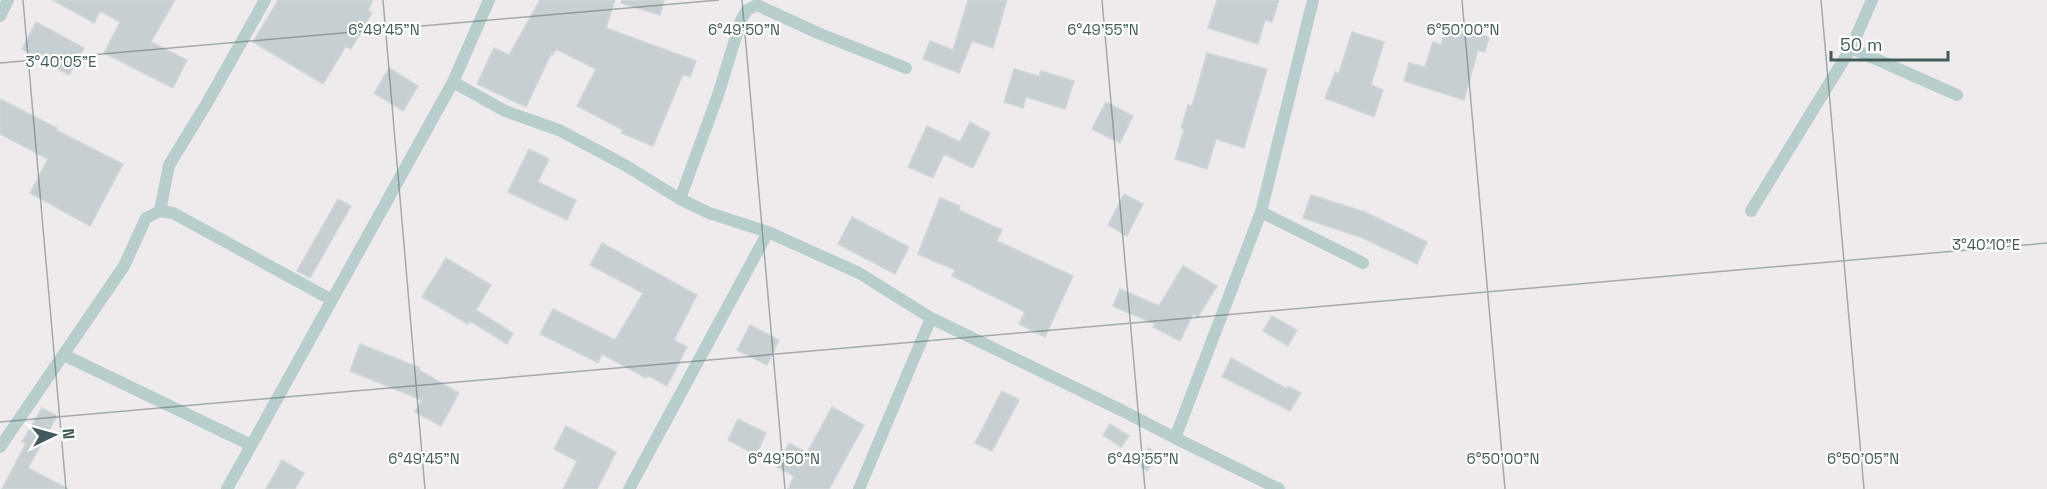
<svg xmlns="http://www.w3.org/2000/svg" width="2047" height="489" font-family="'Space Grotesk',sans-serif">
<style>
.building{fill:#c7cfd2;stroke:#cfd7d9;stroke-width:1.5}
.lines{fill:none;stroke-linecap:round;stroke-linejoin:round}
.minor{stroke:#b8cecc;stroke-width:12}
.ticks{fill:none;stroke:#425b5a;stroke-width:1.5;stroke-opacity:0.45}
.ticks-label{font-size:15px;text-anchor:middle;fill:#425b5a;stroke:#fff;stroke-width:4.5;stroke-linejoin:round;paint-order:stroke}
</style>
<rect width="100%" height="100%" fill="#efebed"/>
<path class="building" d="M 53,0 L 175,0 L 151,42 L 187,60 L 173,88 L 104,53 L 120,22 L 100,11 L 94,23 Z
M 278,0 L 373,0 L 368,10 L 372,13 L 351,49 L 346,46 L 323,84 L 253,42 Z
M 540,0 L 615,0 L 606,28 L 696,61 L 690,77 L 683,74 L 653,146 L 621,133 L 623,130 L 577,106 L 596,69 L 556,49 L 553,55 L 551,54 L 526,107 L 477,84 L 494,48 L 509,55 Z
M 622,0 L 664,0 L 660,15 L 621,3 Z
M 968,0 L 1007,0 L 993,48 L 972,41 L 959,73 L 923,59 L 930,41 L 953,50 Z
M 1217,0 L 1279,0 L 1272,22 L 1265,20 L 1258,44 L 1208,28 Z
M 36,22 L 84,48 L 69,75 L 22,49 Z
M 1447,24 L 1489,37 L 1485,52 L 1478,50 L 1464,100 L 1404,81 L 1409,63 L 1425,67 L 1433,42 L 1441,45 Z
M 1352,32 L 1384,42 L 1371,85 L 1383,90 L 1374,117 L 1325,98 L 1335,72 L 1339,73 Z
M 1207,53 L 1267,69 L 1244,148 L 1216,139 L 1207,169 L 1175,159 L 1184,129 L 1181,128 L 1188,105 L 1192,106 Z
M 389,68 L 418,86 L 403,111 L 374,93 Z
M 1014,69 L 1039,76 L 1041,71 L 1074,81 L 1065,109 L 1026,97 L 1023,108 L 1004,102 Z
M 0,99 L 57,128 L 56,130 L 123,164 L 90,226 L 30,193 L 48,159 L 0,134 Z
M 1106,102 L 1133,116 L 1120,143 L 1092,129 Z
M 970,122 L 990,133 L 973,168 L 944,154 L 933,178 L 908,167 L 927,126 L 960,142 Z
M 529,149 L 549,159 L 538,182 L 576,200 L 567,220 L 508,192 Z
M 1124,194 L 1143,204 L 1127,236 L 1108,225 Z
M 1311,195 L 1365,212 L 1427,242 L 1417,264 L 1363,238 L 1303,218 Z
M 940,198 L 960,206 L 959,210 L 1002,230 L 997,241 L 1073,276 L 1045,337 L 1019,324 L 1025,312 L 952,276 L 955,270 L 918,254 Z
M 338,199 L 351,206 L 310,278 L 297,271 Z
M 852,217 L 909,247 L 895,274 L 838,244 Z
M 602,243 L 697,295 L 674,340 L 687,347 L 667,386 L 647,375 L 646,378 L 602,354 L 598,363 L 540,334 L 553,309 L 615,340 L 643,293 L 590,265 Z
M 446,258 L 491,285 L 476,310 L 513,333 L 507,344 L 470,321 L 468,324 L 422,297 Z
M 1183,266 L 1217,286 L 1198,317 L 1193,314 L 1180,341 L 1153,327 L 1155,324 L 1113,306 L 1120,289 L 1159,306 Z
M 1272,316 L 1297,330 L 1288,346 L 1263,331 Z
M 750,325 L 779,340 L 767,365 L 737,350 Z
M 360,344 L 420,368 L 419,370 L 459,393 L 441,426 L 415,412 L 422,400 L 350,371 Z
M 1231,358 L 1287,389 L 1288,386 L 1301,393 L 1290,411 L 1222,377 Z
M 1002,391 L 1019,400 L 992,451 L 975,443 Z
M 832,407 L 864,425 L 829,489 L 788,489 L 794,476 L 777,467 L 789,443 L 807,453 Z
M 42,408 L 57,416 L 28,468 L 68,489 L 2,489 L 26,443 L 22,442 Z
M 738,419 L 766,433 L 756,455 L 728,440 Z
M 1110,424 L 1129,436 L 1121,447 L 1103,435 Z
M 566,426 L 616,452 L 597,489 L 563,489 L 577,461 L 554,449 Z
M 1149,448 L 1159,455 L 1147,471 L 1138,464 Z
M 282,460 L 304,473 L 295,489 L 266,489 Z"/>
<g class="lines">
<path class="minor" d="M 0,16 L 8,0
M 1851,48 L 1957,95
M 453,82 L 505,111 L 559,130 L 623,164 L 680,199 L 709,213 L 768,232 L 859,273 L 931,318 L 1123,411 L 1175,438 L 1261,212 L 1313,0
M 680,199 L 718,95 L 741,20 L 747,10 L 757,5 L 818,33 L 906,68
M 160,211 L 169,165 L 207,103 L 265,0
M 1751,211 L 1851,48 L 1872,0
M 1261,212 L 1363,263
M 64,355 L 251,445
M 1175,438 L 1279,489
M 0,447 L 124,266 L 146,218 L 160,211 L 173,213 L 332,300
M 227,489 L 453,82 L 489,0
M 629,489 L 768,232
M 859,489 L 931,318"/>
</g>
<path class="ticks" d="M 23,0 L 66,489M 383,0 L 425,489M 742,0 L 785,489M 1102,0 L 1145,489M 1462,0 L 1505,489M 1821,0 L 1864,489M 0,63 L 719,0M 0,422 L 2047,243"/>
<g class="ticks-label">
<text x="384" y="35">6°49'45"N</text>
<text x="744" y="35">6°49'50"N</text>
<text x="1103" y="35">6°49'55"N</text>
<text x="1463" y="35">6°50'00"N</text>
<text x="61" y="67">3°40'05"E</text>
<text x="1986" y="250">3°40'10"E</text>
<text x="424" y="464">6°49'45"N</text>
<text x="784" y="464">6°49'50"N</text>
<text x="1143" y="464">6°49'55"N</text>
<text x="1503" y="464">6°50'00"N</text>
<text x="1863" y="464">6°50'05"N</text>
</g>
<g transform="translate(54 435) rotate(85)" stroke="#ffffff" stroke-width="4.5" paint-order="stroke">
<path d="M0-4.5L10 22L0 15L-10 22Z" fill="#425b5a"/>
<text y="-9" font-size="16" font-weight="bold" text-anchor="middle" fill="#425b5a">N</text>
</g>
<path d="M1831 51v9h117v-9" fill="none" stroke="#425b5a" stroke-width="3"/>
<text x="1840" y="51" font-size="18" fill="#425b5a" stroke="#ffffff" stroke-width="4.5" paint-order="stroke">50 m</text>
</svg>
